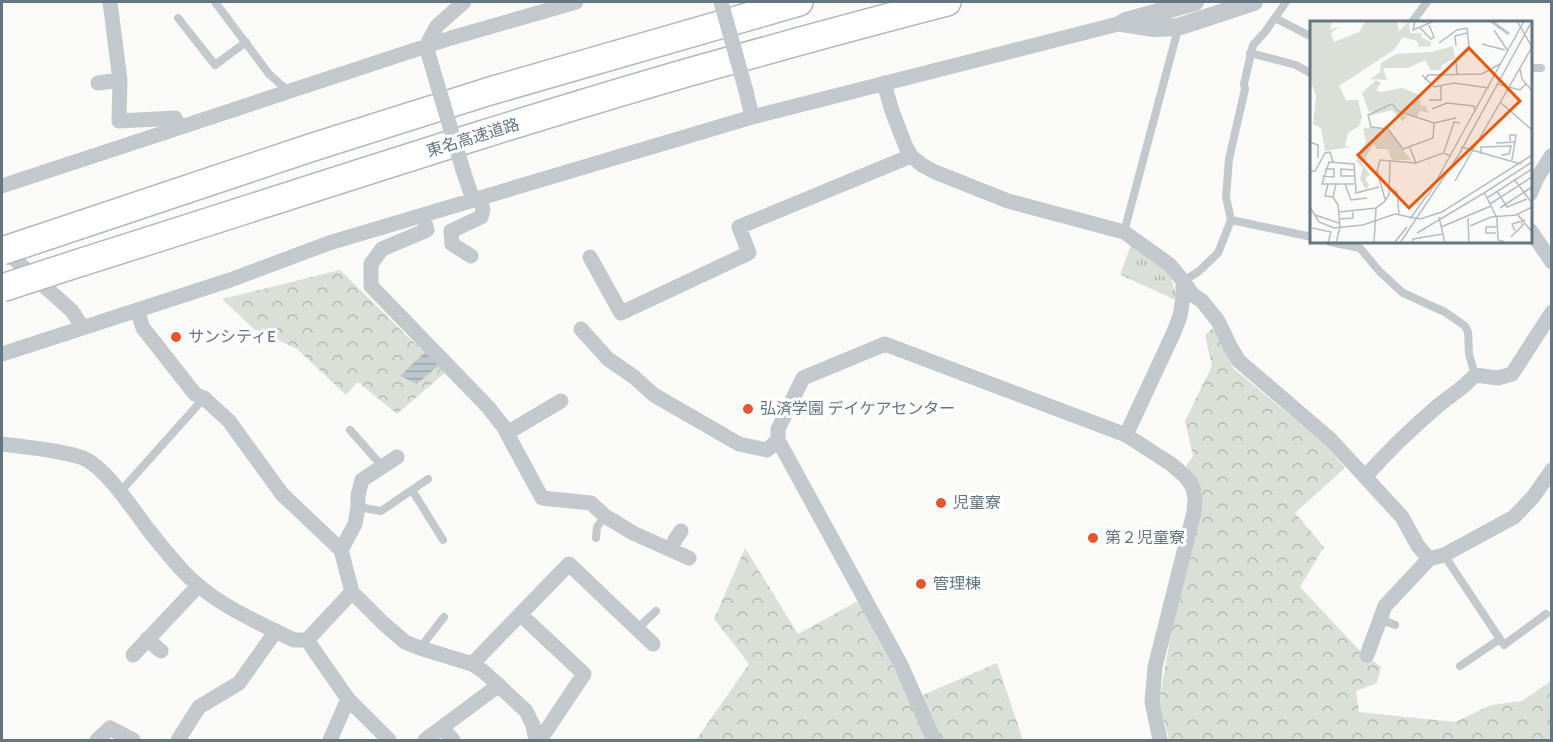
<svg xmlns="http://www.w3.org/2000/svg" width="1553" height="742" font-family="Signika,'Noto Sans JP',sans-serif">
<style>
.grass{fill:url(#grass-tufts)}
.forest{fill:url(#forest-crowns)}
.water{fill:url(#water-rules)}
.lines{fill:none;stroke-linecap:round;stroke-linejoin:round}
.motorway-casing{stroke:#b4b9bd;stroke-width:30}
.service{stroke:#c3c8cc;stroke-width:8}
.minor{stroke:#c3c8cc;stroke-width:15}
.tertiary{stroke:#c3c8cc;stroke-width:18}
.motorway{stroke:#fff;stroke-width:27}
.motorway-bridge-casing{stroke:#b4b9bd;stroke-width:30;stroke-linecap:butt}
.minor-bridge{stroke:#c3c8cc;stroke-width:15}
.motorway-bridge{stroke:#fff;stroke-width:27}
.poi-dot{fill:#e4572e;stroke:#fff;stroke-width:2}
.labels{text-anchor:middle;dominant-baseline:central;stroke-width:6;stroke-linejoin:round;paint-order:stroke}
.street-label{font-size:16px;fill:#657683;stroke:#fff}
.poi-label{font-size:16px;fill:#657683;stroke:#fff;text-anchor:start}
.inset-river{fill:none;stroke:#bbc7cb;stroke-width:3}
.inset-road{fill:none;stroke:#b5bdc2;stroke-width:1.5}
.view{fill:#e8590c;fill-opacity:0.15;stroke:#e8590c;stroke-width:3}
.inset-edge{fill:none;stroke:#657683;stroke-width:3}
</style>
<defs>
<pattern id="grass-tufts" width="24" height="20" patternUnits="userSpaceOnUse" patternTransform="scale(1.5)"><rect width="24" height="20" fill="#dadfd7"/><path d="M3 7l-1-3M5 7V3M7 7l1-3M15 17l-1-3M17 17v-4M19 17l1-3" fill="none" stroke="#b4b9b4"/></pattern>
<pattern id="forest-crowns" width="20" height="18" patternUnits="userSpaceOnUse" patternTransform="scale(1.5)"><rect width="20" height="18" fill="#dadfd7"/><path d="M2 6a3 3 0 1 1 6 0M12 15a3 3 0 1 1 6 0" fill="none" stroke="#b4b9b4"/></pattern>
<pattern id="water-rules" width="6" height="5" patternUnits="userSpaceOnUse" patternTransform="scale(1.5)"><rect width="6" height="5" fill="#bbc7cb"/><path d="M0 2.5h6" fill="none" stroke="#9ca6aa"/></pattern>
</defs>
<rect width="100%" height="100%" fill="#fafaf8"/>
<path class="grass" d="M 1131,245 L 1169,272 L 1177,297 L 1176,300 L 1120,275 Z"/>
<path class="forest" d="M 340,270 L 409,338 L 447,371 L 397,414 L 358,382 L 346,395 L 297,349 L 254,329 L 222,299 Z
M 1213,328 L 1234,369 L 1327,446 L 1345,468 L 1295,513 L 1324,547 L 1300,587 L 1360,651 L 1381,667 L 1377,683 L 1356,691 L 1359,712 L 1455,722 L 1491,705 L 1522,701 L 1551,681 L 1551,740 L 1169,740 L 1159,701 L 1171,634 L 1201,508 L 1202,492 L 1190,476 L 1186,466 L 1193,456 L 1185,421 L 1212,366 L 1205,335 Z
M 745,548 L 798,634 L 858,601 L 911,700 L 997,663 L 1023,740 L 696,740 L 749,664 L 714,619 Z"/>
<path class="water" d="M 426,351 L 439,365 L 417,384 L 400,376 Z"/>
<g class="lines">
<defs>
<path id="motorway" d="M 50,235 L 310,148 L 490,91 L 799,2
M 82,262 C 285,198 488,130 693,71 C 778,47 862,24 947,2"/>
</defs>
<use href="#motorway" class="motorway-casing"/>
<path class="service" d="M 215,2 L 269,74 L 288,91
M 178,18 L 215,65 L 246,42
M 1275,18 L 1312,37
M 1412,22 L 1427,2
M 1250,53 L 1296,65 L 1312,74
M 1530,68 L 1541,68
M 1231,220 L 1312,237
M 1124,232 L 1178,29
M 1330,242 L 1360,248 L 1380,272 L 1403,293 L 1445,312 L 1465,326 L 1468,332 L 1469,354 L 1475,375
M 1183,281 L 1198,272 L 1218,253 L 1231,220 L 1226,197 L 1229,159 L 1245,89 L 1244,84 L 1253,45 L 1265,32 L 1286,2
M 350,430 L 382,466
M 412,490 L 443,540
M 120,492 L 204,398
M 358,507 L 381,511 L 428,479
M 596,538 L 597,527 L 605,516
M 1444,555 L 1500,639 L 1460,666
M 1380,619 L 1395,625
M 637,629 L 656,611
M 1500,639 L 1504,645 L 1546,614
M 420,648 L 444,617"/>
<path class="minor" d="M 110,2 L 120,80 L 119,121 L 175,118 L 179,127
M 436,80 L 426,46 L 437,26 L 464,2
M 98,83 L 120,80
M 884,83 L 892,111 L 906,147 L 911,156 L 922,165 L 935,172 L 1008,201 L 1124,232 L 1170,265 L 1183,281 L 1183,298 L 1180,316 L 1174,332 L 1126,435
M 746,91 L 752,117
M 463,170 L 473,200
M 2,186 L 451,38 L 576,2
M 1530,194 L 1537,178 L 1552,155
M 423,215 L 427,230 L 382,249 L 371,264 L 371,286 L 488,407 L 503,426 L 542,498 L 591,503 L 605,516 L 633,533 L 689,558
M 1530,230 L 1552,262
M 2,248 L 72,311 L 83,328
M 471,256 L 452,244 L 451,231 L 481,217 L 483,210 L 480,198
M 590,257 L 621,313 L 749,253 L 739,227 L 911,156
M 1183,281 L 1193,295 L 1202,301 L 1218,321 L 1231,348 L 1239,361 L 1331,440 L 1402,517 L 1418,546 L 1429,559 L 1444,555 L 1514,517 L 1533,497 L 1552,470
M 137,310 L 143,328 L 195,394 L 204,398 L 229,421 L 282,494 L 341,550 L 352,592 L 383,623 L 405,642 L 420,648 L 472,664 L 483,671 L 526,711 L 533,725 L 536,740
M 581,329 L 608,359 L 634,377 L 654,395 L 739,444 L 767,450 L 778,440
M 2,354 L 230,280 L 329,243 L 752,117 L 1122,23
M 507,433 L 561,401
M 2,444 C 25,447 61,450 83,458 C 105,467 133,509 147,528 C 158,542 170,557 182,570 C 212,603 255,621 294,640 L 307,640 L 352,592
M 1365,477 C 1388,451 1413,427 1439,405 C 1451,395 1465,387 1475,375 L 1498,378 L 1512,374 L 1552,312
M 341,550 L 355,524 L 358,507 L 358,495 L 362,480 L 397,457
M 671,550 L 675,540 L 681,531
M 521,615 L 584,674 L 540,740
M 147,639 L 161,651
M 307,640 L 348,699 L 389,740
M 133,655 L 198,586
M 1367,655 L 1385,606 L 1429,559
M 472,664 L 569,564 L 653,644
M 442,728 L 453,740
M 97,740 L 110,728 L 133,740
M 178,740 L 199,707 L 239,683 L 276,631
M 330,740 L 348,699
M 425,740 L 499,685
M 934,740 L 901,665 L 778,440 L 778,429 L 803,378 L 885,344 L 1126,435 L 1171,464 L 1186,477 L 1193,488 L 1195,499 L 1194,512 L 1155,667 L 1152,702 L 1160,740"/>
<path class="tertiary" d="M 1126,21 L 1195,2
M 1122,23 L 1154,28 L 1178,27 L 1254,2"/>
<use href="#motorway" class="motorway"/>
<defs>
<path id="motorway-bridge" d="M 2,251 L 50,235
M 2,288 L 82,262"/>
</defs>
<use href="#motorway-bridge" class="motorway-bridge-casing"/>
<path class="minor-bridge" d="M 721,2 L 746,91
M 436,80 L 463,170"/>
<use href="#motorway-bridge" class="motorway-bridge"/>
</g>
<g class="poi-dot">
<circle cx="176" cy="337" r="6"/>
<circle cx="748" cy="409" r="6"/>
<circle cx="941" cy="503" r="6"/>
<circle cx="1093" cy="538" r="6"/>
<circle cx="921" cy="584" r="6"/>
</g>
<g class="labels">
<g class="street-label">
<text transform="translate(473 138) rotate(-17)">東名高速道路</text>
</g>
<g class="poi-label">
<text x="188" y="337">サンシティE</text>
<text x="760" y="409">弘済学園 デイケアセンター</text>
<text x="953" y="503">児童寮</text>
<text x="1105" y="538">第２児童寮</text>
<text x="933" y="584">管理棟</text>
</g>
</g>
<g transform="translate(1310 21)">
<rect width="222" height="222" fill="#fafaf8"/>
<path d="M 0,0 L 22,0 L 20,9 L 30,5 L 21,12 L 24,21 L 49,11 L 56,0 L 87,0 L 89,10 L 99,0 L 100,12 L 112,12 L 111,16 L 121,21 L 121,25 L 109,26 L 107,20 L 93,16 L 84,29 L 29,65 L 36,79 L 48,79 L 52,96 L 49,105 L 38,112 L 35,125 L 41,126 L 15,130 L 11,107 L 3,103 L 6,75 L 0,58 ZM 143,25 L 145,37 L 132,44 L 131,49 L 121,49 L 115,39 L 98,47 L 73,47 L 77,59 L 60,58 L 70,51 L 71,42 L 86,33 L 121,31 ZM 66,59 L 71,62 L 66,69 L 71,71 L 92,67 L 109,74 L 111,84 L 116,85 L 119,92 L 110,90 L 107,96 L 97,93 L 93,101 L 82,89 L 59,95 L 64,90 L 59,91 L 52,72 ZM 60,106 L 79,110 L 101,139 L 82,139 L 77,128 L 66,128 L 64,123 L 52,142 L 60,154 L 55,157 L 59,164 L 56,169 L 50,158 L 53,147 L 46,140 L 56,120 L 53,108 Z" fill="#dadfd7"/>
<path class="inset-river" d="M 181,0 L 199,13"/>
<path class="inset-road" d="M 105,0 L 103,9 L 124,0M 110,7 L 121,18 L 124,16 L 119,4M 184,9 L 198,30M 129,22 L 147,9 L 157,7M 172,23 L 195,29M 146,25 L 145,15 L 157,12M 210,48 L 212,58 L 222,70M 112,54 L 124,66 L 144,62 L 179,67M 147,54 L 146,38 L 159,25 L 157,7M 115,59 L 118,54 L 172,53 L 190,43M 188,63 L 210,69 L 216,63M 119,79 L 131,79 L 131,65M 191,82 L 222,109M 122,88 L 137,82 L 164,85 L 165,91M 124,102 L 123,117 L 93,128 L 78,108 L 61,106 L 58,94 L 82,83 L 88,90 L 124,102 L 146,97M 200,120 L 200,114 L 206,114 L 202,139M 0,121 L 8,124 L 8,137M 186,122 L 206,121M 151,126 L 211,143M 100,127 L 106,142 L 133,132 L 141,135M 134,131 L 144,101 L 150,102M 171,133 L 171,126 L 201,125 L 199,133 L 191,134M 0,150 L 5,150 L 15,132 L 20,131 L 23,141M 12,155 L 24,156 L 24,148 L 15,148M 44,155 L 31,155 L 31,148 L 44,149M 204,158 L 222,182M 145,160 L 222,26 L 207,0M 18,163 L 15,175 L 23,176M 26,163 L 23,176 L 28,184 L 30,206 L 26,222M 35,163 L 41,179 L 57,177M 44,163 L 12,163 L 19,141 L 44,143 L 46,172 L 69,166M 79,168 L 87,171 L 89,193M 187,170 L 197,186 L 217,178M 174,171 L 187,197 L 188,219 L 195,221M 174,172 L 222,141M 118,175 L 214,0M 177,177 L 222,148M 75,178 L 67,150 L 70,139 L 106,142M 180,183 L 222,156M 0,186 L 9,201 L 24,207 L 53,204 L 85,193 L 110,198 L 132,191 L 222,134M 190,187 L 222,166M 29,191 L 66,187 L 74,181 L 79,174 L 80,140M 5,194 L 29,202M 208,194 L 222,211M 129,196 L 135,222M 158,197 L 159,222M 29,198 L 43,197 L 43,191M 100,198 L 117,174M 160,205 L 181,196 L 206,194 L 222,186M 131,206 L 181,185M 2,207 L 21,211 L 18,222M 205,210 L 202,203 L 215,199M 107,212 L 174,172M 186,212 L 176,212 L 176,206 L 187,206M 201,216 L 213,204 L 211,202M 64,222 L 66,187M 84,222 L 97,206M 90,222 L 148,135 L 222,0M 102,222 L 103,218 L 133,213"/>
<path class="view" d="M 159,27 L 210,80 L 99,187 L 48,134 Z"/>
<rect width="222" height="222" class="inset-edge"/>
</g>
<rect width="1553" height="742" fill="none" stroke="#657683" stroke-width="6"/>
</svg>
